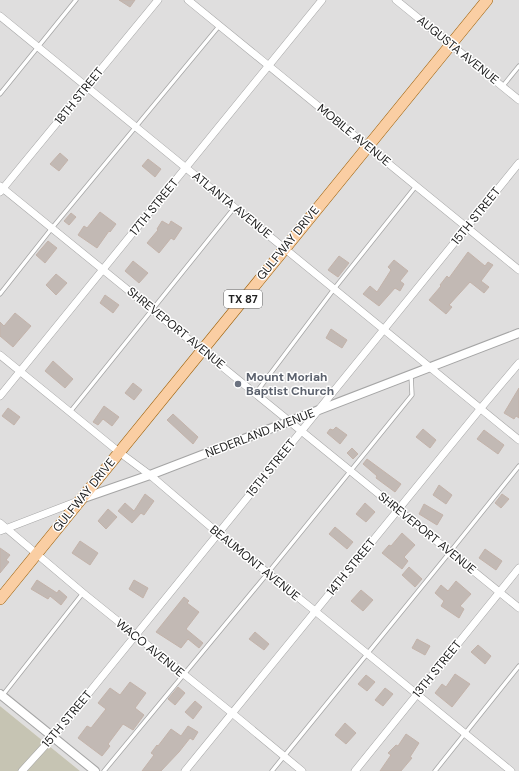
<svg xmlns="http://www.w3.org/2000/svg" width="519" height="771" font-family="'DM Sans',sans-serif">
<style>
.residential{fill:#dfdede}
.construction{fill:#c6c4b3}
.building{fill:#c2b9b4;stroke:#c3b3aa}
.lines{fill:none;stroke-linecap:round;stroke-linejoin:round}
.service-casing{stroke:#a5a5a5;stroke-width:5}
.minor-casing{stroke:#a5a5a5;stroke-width:8}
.tertiary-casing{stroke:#a5a5a5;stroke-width:10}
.primary-casing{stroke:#9b5d03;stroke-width:12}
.service{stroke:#fff;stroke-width:3.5}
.minor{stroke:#fff;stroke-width:7}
.tertiary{stroke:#fff;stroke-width:8}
.primary{stroke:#facea3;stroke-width:11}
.worship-dot{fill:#6b7280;stroke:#fff;stroke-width:1.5}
.labels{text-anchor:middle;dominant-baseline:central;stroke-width:3;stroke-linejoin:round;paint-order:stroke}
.shield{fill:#fff;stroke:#646464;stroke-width:1}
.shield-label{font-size:11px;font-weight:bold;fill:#212121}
.street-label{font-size:12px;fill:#212121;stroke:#fff}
.worship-label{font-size:12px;font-weight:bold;fill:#5b616d;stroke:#fff;text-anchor:start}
</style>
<rect width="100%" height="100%" fill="#f1ede8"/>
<path class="residential" d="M 0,0 L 519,0 L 519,771 L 80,771 L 0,706 Z"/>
<path class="construction" d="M 0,706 L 80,771 L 0,771 Z"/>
<path class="building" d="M 119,0 L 135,0 L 130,7 Z
M 60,153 L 68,160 L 59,171 L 50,164 Z
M 148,159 L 161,169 L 155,177 L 142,166 Z
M 100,212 L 116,224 L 110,232 L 109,231 L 97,248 L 78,235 L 84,226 L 87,228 Z
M 71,213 L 76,217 L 69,225 L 64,221 Z
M 162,221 L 169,225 L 171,221 L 182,228 L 174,240 L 171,238 L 159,253 L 147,243 L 158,230 L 157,229 Z
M 48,241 L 57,248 L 45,263 L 36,255 Z
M 468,252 L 485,266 L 488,262 L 493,265 L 481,281 L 489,287 L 484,293 L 470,282 L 449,305 L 452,307 L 446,314 L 429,300 L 441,286 L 440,285 L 447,276 L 449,278 Z
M 339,256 L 349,263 L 338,277 L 328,270 Z
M 394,260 L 408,271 L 400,281 L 404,284 L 400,291 L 395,288 L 379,306 L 363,294 L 370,286 L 377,292 L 391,270 L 388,267 Z
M 133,261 L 148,273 L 139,283 L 125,271 Z
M 56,274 L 67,283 L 56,295 L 46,285 Z
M 105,295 L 119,305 L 113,313 L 100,303 Z
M 15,313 L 31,326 L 13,347 L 0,336 L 0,322 L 4,326 Z
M 331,329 L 347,340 L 342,348 L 326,338 Z
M 53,361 L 73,379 L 65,388 L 45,371 Z
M 133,383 L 142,390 L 134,400 L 125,393 Z
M 519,388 L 519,418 L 516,416 L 514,419 L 504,413 Z
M 104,406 L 119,417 L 112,426 L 103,419 L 98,425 L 93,422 Z
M 8,408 L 20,417 L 14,425 L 2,416 Z
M 173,414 L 198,437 L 193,444 L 167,420 Z
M 336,427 L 347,435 L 340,444 L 327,433 L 330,429 L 333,430 Z
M 423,429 L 436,440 L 430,448 L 416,437 Z
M 484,430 L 504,445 L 498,454 L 477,439 Z
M 352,448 L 358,454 L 353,459 L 347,453 Z
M 367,459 L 401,484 L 395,492 L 376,478 L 377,476 L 363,464 Z
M 439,485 L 452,495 L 446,504 L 433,495 Z
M 145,494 L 154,501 L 144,515 L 141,513 L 132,523 L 118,511 L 125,503 L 134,511 Z
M 502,494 L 509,499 L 501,508 L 495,503 Z
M 365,503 L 375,512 L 366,522 L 356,514 Z
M 424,504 L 443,515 L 437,525 L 419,514 Z
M 108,509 L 117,517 L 106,529 L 98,521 Z
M 335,527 L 353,542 L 347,549 L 329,534 Z
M 402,533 L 415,545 L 404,557 L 408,561 L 402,569 L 382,553 L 389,545 L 391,546 Z
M 80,541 L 98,553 L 90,565 L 72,553 Z
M 0,548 L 10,555 L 6,560 L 9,562 L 0,573 Z
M 485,549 L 502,561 L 496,570 L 479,558 Z
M 409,567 L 422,579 L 415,587 L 402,575 Z
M 37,580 L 57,593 L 59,590 L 67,597 L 61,605 L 50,596 L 48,599 L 31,589 Z
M 134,580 L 148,588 L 143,598 L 129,589 Z
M 456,581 L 471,594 L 460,606 L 464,609 L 459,618 L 441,606 L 444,601 L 435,593 L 441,585 L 448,591 Z
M 361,590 L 373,600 L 363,611 L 351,601 Z
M 184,597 L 189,601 L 187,603 L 199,612 L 186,629 L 203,643 L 199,648 L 188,639 L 181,648 L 156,632 Z
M 255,632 L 269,644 L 264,650 L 249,639 Z
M 417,639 L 430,646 L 425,655 L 412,648 Z
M 478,645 L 491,656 L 485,664 L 471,652 Z
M 455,674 L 470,684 L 452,707 L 435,693 L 442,684 L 446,687 Z
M 366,675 L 375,682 L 367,691 L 358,684 Z
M 130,682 L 146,693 L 135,708 L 144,715 L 133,730 L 123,724 L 108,744 L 110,746 L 102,756 L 78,738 L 87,726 L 91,728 L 106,709 L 98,703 L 110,688 L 120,695 Z
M 178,687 L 185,693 L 175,705 L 168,699 Z
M 385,688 L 393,694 L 383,706 L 375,700 Z
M 195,701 L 202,707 L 193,719 L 185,712 Z
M 345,723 L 356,733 L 346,744 L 335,735 Z
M 188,726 L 198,732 L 193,740 L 190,738 L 179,752 L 161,771 L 142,771 L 154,755 L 151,753 L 157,745 L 158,746 L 171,729 L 181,736 Z
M 406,734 L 419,743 L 410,757 L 412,758 L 401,771 L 380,771 L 391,755 L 388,753 L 396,745 L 398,746 Z"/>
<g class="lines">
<defs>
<path id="service" d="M 502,87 L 519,66
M 0,94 L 76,0
M 0,294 L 52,228 L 220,25
M 255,394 L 334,289 L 416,186
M 70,412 L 234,208
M 2,696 L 83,593
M 104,771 L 267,574 L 412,395 L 411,375
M 272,771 L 450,552 L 519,466
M 435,771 L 519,666"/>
<path id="minor" d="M 188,0 L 519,270
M 396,0 L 519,100
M 0,16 L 519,440
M 0,186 L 519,608
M 0,192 L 158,0
M 0,355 L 119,452 L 150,475 L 218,533 L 315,611 L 511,771
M 0,396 L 322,0
M 0,523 L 83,593 L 232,713 L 302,771
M 0,531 L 78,501
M 22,771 L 53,737 L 519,163
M 185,771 L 481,408 L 519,363
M 355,771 L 519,568"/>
<path id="tertiary" d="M 81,499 L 150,475 L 519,333
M 0,694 L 95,771"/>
<path id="primary" d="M 0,599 L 487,0"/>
</defs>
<use href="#service" class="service-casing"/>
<use href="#minor" class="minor-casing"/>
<use href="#tertiary" class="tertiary-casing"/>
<use href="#primary" class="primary-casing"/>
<use href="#service" class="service"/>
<use href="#minor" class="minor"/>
<use href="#tertiary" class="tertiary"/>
<use href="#primary" class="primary"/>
</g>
<circle class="worship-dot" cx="238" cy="384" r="4"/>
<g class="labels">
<rect class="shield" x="224" y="290" width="38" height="18" rx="3"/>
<g class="shield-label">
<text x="243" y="299">TX 87</text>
</g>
<g class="street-label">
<text transform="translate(458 50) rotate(39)">AUGUSTA AVENUE</text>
<text transform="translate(79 96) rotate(-51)">18TH STREET</text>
<text transform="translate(354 135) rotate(39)">MOBILE AVENUE</text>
<text transform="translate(232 205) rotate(39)">ATLANTA AVENUE</text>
<text transform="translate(154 207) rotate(-51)">17TH STREET</text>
<text transform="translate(476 216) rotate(-51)">15TH STREET</text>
<text transform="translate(288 243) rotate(-51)">GULFWAY DRIVE</text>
<text transform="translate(176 328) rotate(39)">SHREVEPORT AVENUE</text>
<text transform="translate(260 433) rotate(-21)">NEDERLAND AVENUE</text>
<text transform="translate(271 468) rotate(-51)">15TH STREET</text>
<text transform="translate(84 495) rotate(-51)">GULFWAY DRIVE</text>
<text transform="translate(427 533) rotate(39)">SHREVEPORT AVENUE</text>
<text transform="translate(255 563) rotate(39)">BEAUMONT AVENUE</text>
<text transform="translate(351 567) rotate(-51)">14TH STREET</text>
<text transform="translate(150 648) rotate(39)">WACO AVENUE</text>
<text transform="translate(437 669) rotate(-51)">13TH STREET</text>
<text transform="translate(67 719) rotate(-50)">15TH STREET</text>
</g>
<g class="worship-label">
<text x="246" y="377">Mount Moriah<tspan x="246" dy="14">Baptist Church</tspan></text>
</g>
</g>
</svg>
